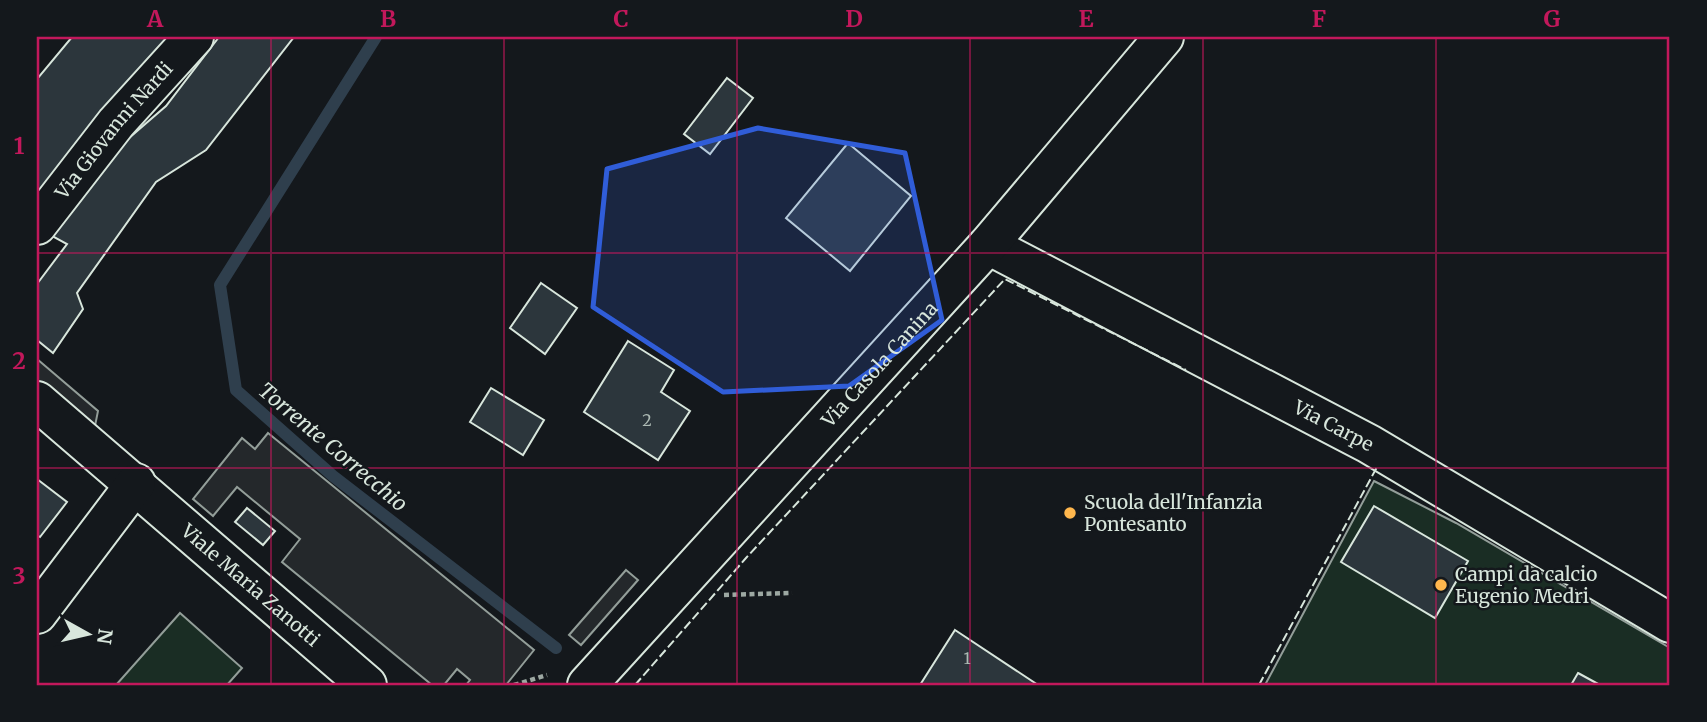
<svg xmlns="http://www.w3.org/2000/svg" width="1707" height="722" font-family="Merriweather,serif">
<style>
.green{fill:#1a2d24;stroke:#939e99;stroke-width:2}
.parking{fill:#24282b;stroke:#939e99;stroke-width:2}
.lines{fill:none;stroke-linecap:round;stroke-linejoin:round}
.stream{stroke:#2f3f4d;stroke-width:12}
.building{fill:#2c363c;stroke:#d8e6dc;stroke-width:2}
.minor-casing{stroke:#d8e6dc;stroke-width:42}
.path{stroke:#9da8a2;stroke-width:4.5;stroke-dasharray:5 3.5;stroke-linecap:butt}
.minor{stroke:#14181c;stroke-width:38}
.fence{stroke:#d8e6dc;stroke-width:2;stroke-dasharray:9 3.5;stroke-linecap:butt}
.marked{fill:#305dd8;fill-opacity:0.2;stroke:#305dd8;stroke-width:5;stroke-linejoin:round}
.grid{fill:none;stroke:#c2185b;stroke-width:2;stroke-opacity:0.55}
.poi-dot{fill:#ffb74d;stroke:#14181c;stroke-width:2.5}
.labels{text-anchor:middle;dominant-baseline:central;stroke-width:5;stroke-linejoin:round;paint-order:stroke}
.number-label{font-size:16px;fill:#adbab4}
.street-label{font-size:19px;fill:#d8e6dc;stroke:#14181c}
.poi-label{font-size:19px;fill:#d8e6dc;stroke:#14181c;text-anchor:start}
.water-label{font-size:21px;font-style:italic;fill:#d8e6dc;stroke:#14181c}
.neatline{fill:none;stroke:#c2185b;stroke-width:2.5}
.grid-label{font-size:23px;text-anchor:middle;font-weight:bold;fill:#c2185b}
</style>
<rect width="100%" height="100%" fill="#14181c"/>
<path class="green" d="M 1374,481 L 1456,523 L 1670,648 L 1670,685 L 1265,685 Z
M 180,613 L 242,668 L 227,685 L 116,685 Z"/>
<path class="parking" d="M 37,359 L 98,411 L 92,441 L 37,394 Z
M 268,433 L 534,650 L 506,685 L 466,685 L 470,680 L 457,669 L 444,685 L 432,685 L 282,562 L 300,539 L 237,487 L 213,516 L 193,499 L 242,438 L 255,449 Z
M 626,570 L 638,580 L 581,645 L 569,635 Z"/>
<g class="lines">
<path class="stream" d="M 376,37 L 220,285 L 236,390 L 333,476 L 556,648"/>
</g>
<path class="building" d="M 72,37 L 171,37 L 37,197 L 37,79 Z
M 219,37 L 294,37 L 206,150 L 156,182 L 77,293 L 83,309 L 53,353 L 37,340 L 37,284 L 67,244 L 52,236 L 114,151 L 166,106 Z
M 727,78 L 753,98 L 710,154 L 684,134 Z
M 848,143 L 911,196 L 850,271 L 786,218 Z
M 541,283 L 577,308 L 545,354 L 510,328 Z
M 628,341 L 674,370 L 661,392 L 690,411 L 658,460 L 584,412 Z
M 491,388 L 544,420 L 523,455 L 470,422 Z
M 37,479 L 67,502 L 40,537 L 37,535 Z
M 1374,506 L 1468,561 L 1435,618 L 1341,562 Z
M 247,508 L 275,531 L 263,545 L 235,522 Z
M 955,630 L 1038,685 L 920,685 Z
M 1578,673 L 1600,685 L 1571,685 Z"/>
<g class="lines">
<defs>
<g id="minor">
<path id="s1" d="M 37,225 L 116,123 L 194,37"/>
<path id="s2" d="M 988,245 L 1369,444 L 1670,623"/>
<path id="s3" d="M 37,401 L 367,685"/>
<path d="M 37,614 L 136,483"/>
<path id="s4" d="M 587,685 L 988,245 L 1164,37"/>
</g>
</defs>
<use href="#minor" class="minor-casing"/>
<path class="path" d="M 724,595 L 792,593
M 514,685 L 547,675"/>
<use href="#minor" class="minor"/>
<path class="fence" d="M 635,685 L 746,558 L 1005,279 L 1186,370
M 1259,685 L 1377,467"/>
</g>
<path class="marked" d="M 758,128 L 905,153 L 942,320 L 849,386 L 723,392 L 593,307 L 607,169 Z"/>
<path class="grid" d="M 271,37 L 271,685M 504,37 L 504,685M 737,37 L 737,685M 970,37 L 970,685M 1203,37 L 1203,685M 1436,37 L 1436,685M 37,253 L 1670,253M 37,468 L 1670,468"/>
<g class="poi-dot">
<circle cx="1070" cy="513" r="7"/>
<circle cx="1441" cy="585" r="7"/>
</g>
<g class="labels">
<g class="number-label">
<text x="647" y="420">2</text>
<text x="967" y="658">1</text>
</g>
<g class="street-label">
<text stroke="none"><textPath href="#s1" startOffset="122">Via Giovanni Nardi</textPath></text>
<text stroke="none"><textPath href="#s4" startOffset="434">Via Casola Canina</textPath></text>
<text stroke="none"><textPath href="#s2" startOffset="390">Via Carpe</textPath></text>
<text stroke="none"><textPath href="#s3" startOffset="282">Viale Maria Zanotti</textPath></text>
</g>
<g class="poi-label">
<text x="1084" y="502">Scuola dell'Infanzia<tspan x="1084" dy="22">Pontesanto</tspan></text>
<text x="1455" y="574">Campi da calcio<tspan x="1455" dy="22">Eugenio Medri</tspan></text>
</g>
<g class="water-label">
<text transform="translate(333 447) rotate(40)">Torrente Correcchio</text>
</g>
</g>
<rect width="1707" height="722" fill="none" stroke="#14181c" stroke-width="77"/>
<g transform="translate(88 634) rotate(98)" stroke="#14181c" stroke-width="5" paint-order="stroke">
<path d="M0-5L12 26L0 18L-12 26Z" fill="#d8e6dc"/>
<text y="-10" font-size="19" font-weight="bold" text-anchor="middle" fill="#d8e6dc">N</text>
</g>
<rect x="38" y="38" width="1630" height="646" class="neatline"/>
<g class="grid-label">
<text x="155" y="27">A</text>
<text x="388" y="27">B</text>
<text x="621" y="27">C</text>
<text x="854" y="27">D</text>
<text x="1086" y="27">E</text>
<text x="1319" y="27">F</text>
<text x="1552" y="27">G</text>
<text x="19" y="154">1</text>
<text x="19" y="369">2</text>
<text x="19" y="584">3</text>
</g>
</svg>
